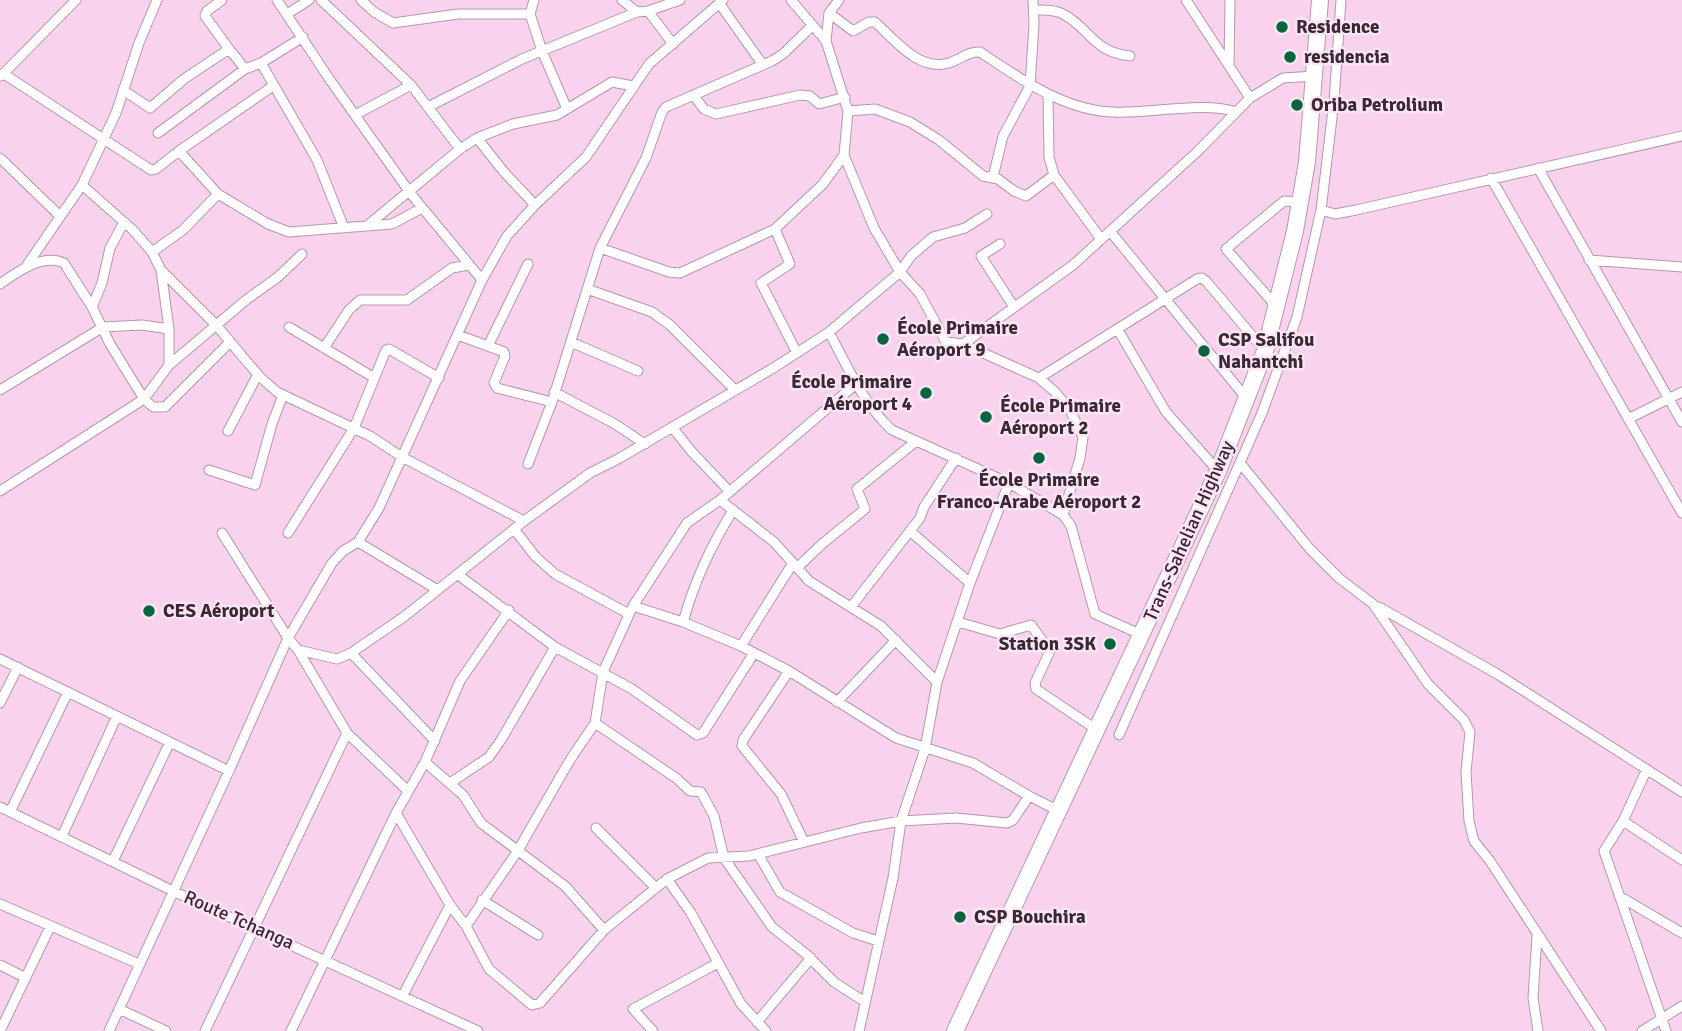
<svg xmlns="http://www.w3.org/2000/svg" width="1682" height="1031" font-family="Signika,sans-serif">
<style>
.lines{fill:none;stroke-linecap:round;stroke-linejoin:round}
.minor-casing{stroke:#b995af;stroke-width:11}
.trunk-casing{stroke:#b995af;stroke-width:18}
.minor{stroke:#fff;stroke-width:9}
.trunk{stroke:#fff;stroke-width:16}
.poi-dot{fill:#02673c;stroke:#fde5f6;stroke-width:2.5}
.labels{text-anchor:middle;dominant-baseline:central;stroke-width:5;stroke-linejoin:round;paint-order:stroke}
.poi-label{font-size:19px;font-weight:bold;fill:#382934;stroke:#fde5f6;text-anchor:start}
.street-label{font-size:19px;fill:#382934;stroke:#fde5f6}
</style>
<rect width="100%" height="100%" fill="#f9d3ee"/>
<g class="lines">
<defs>
<path id="minor" d="M 222,0 L 207,11 L 205,16 L 229,49
M 277,0 L 330,80 L 411,194 L 482,280
M 321,0 L 411,85 L 460,149
M 361,0 L 374,12 L 393,23 L 458,14 L 530,14 L 542,51 L 567,109
M 622,0 L 637,12
M 1186,0 L 1250,98
M 719,3 L 763,65
M 1034,10 C 1043,10 1052,9 1061,13 C 1090,27 1092,52 1130,56
M 648,11 L 673,44
M 829,13 L 853,31 L 869,22 L 875,22 C 895,40 919,72 949,63 C 960,60 968,51 980,52 C 1019,78 1063,110 1112,112 C 1147,114 1205,101 1236,112
M 287,14 L 309,0
M 530,14 L 534,0
M 303,37 L 261,63 L 317,160 L 344,228
M 826,41 L 829,13 L 839,0
M 1229,65 L 1230,0
M 4,74 L 151,170 L 156,169 L 179,151 L 218,194
M 1,76 L 76,0
M 123,90 L 150,108 L 184,79 L 229,49 L 245,69
M 693,95 L 704,109 L 716,114 L 800,95 L 810,96 L 819,104 L 845,97
M 1048,95 L 1049,157 L 1054,175 L 1101,239
M 428,107 L 522,59 L 637,12 L 648,11 L 680,0
M 848,111 L 875,109 L 910,122 L 939,140 L 983,176 L 998,179 L 1014,191 L 1026,196 L 1054,175
M 355,115 L 411,85
M 158,133 L 245,69 L 261,63
M 477,138 L 504,172 L 535,205
M 179,151 L 273,86
M 844,155 L 874,228 L 900,272 L 920,294 L 946,342 L 963,344 L 1039,378 L 1055,392 L 1070,410 L 1083,437 L 1080,458 L 1063,515
M 0,158 L 60,216
M 1538,168 L 1682,422
M 993,177 L 1003,136 L 1030,86 L 1034,24 L 1033,0
M 1491,178 L 1682,513
M 82,185 L 116,113 L 139,43 L 157,0
M 1321,210 L 1335,214 L 1356,210 L 1682,136
M 368,225 L 460,149 L 477,138 L 513,124 L 557,115 L 612,82 L 633,86
M 775,229 L 790,264 L 761,283 L 797,353
M 1110,231 L 1246,398
M 1000,244 L 981,256 L 1014,307
M 600,248 L 669,272 L 680,273 L 775,229 L 823,184 L 844,155 L 848,111 L 826,41 L 791,0
M 152,252 L 183,230 L 218,194 L 268,224 L 289,232 L 392,224 L 422,208
M 1589,260 L 1682,267
M 27,265 L 82,185 L 133,230 L 152,252 L 161,270 L 169,329 L 169,365 L 144,399 L 153,407 L 165,407 L 230,342
M 161,270 L 216,325 L 259,376 L 277,392 L 370,436 L 402,457 L 524,521
M 0,284 C 17,272 42,253 64,263 L 92,307 L 110,344 L 144,399 L 0,491
M 587,289 L 652,312 L 670,325 L 735,390
M 1276,306 L 1226,249 L 1284,201 L 1300,202
M 92,307 L 102,283 L 110,248 L 124,222
M 289,327 L 373,377
M 1118,330 L 1166,412 L 1218,471
M 829,332 C 847,366 864,405 892,430 L 1009,483
M 458,335 L 504,352 L 505,356 L 494,383 L 497,388 L 552,402
M 571,342 L 638,371
M 963,344 L 1073,265 L 1198,151 L 1250,98 L 1283,78 L 1315,76
M 488,346 L 528,264
M 324,348 L 349,310 L 360,300 L 407,300 L 452,268 L 469,265
M 169,365 L 246,300 L 278,277 L 302,254
M 1039,378 L 1197,279 L 1202,278 L 1206,281 L 1265,351
M 0,390 L 103,327 L 142,325 L 169,329
M 554,392 L 615,424 L 645,444
M 1628,419 L 1682,392
M 672,427 L 692,452 L 730,492
M 228,431 L 258,374
M 528,464 L 552,402 L 600,248 L 646,158 L 662,112 L 666,107 L 772,61 L 783,54 L 812,26
M 1241,464 L 1309,548 L 1339,578 L 1373,604 L 1428,684 L 1464,720 L 1470,732 L 1466,772 L 1469,821 L 1474,841 L 1490,861 L 1601,1031
M 209,470 L 255,485 L 272,424 L 283,395
M 720,500 L 774,542 L 809,581 L 881,626 L 937,682
M 514,529 L 535,556 L 555,574 L 629,614
M 910,531 L 970,583
M 222,533 L 288,638 L 332,563 L 343,551 L 358,542 L 379,508 L 482,280 L 507,236 L 535,205 L 586,157 L 649,64 L 723,0
M 288,533 L 354,428 L 386,350 L 389,349 L 439,378
M 358,542 L 436,589
M 797,568 L 822,544 L 865,509 L 857,489 L 915,442
M 457,574 L 555,647 L 632,689 L 697,735 L 703,733 L 754,653
M 633,606 L 683,622 L 741,646 L 789,671 L 896,738 L 973,763 L 1029,796 L 1059,811
M 851,607 L 920,518 L 924,507 L 956,458
M 1379,607 L 1499,675 L 1682,792
M 683,622 C 695,580 710,548 733,510
M 958,622 L 1000,634 L 1031,625 L 1050,651 L 1035,683 L 1036,689 L 1097,730
M 741,646 L 793,563
M 298,650 L 337,659 L 351,653 L 405,616 L 524,521 L 590,473 L 618,459 L 775,367 L 829,332 L 900,272 L 911,256 L 933,237 L 965,228 L 987,214
M 351,653 L 435,741
M 0,659 L 229,771 L 109,1031
M 789,671 L 743,740 L 742,746 L 781,794 L 804,842
M 837,702 L 896,640
M 0,703 L 18,667
M 595,723 L 676,778 L 690,791 L 701,792 L 714,816 L 724,858 L 772,927 L 806,954 L 834,982 L 865,1002
M 1119,735 L 1262,413 L 1297,317 L 1321,210 L 1334,101 L 1341,0
M 425,762 L 463,795 L 481,823 L 565,886 L 604,930 L 667,879 L 708,858 L 749,856 L 861,828 L 901,821 L 956,818 L 1007,823 L 1013,820 L 1029,796
M 1647,769 L 1623,821 L 1604,851 L 1666,1031
M 229,771 L 288,638 L 298,650 L 347,733 L 408,791
M 450,783 L 489,757 L 501,740 L 555,647
M 0,807 L 173,891 L 478,1031
M 10,812 L 68,692
M 396,813 L 450,905 L 466,926 L 489,969 L 532,1005 L 540,1003 L 604,930
M 1623,821 L 1682,860
M 596,828 L 656,888
M 62,836 L 117,716
M 758,854 L 780,892 L 853,933 L 878,941
M 113,861 L 170,742
M 667,879 L 691,913 L 741,1004 L 766,1031
M 1619,896 L 1682,933
M 482,900 L 538,935
M 0,904 L 139,964
M 466,926 L 517,852 L 570,760 L 595,723 L 603,672 L 633,606 L 687,523 L 720,500 L 857,383
M 1537,936 L 1533,998 L 1538,1031
M 0,965 L 26,978
M 403,995 L 450,905
M 119,1009 L 166,1031
M 757,1022 L 811,958
M 0,1031 L 50,927
M 205,1031 L 347,733
M 291,1031 L 396,813 L 425,762 L 460,681 L 509,610
M 653,1031 L 633,1009 L 718,963
M 859,1031 L 893,878 L 901,821 L 925,749 L 937,682 L 970,583 L 1009,483 L 1063,515 L 1071,526 L 1095,614 L 1142,635
M 1642,1031 L 1682,1006"/>
<path id="trunk" d="M 955,1031 L 1218,471 L 1265,351 L 1295,231 L 1307,162 L 1320,0"/>
</defs>
<use href="#minor" class="minor-casing"/>
<use href="#trunk" class="trunk-casing"/>
<use href="#minor" class="minor"/>
<use href="#trunk" class="trunk"/>
</g>
<g class="poi-dot">
<circle cx="1282" cy="27" r="7"/>
<circle cx="1290" cy="57" r="7"/>
<circle cx="1297" cy="105" r="7"/>
<circle cx="883" cy="339" r="7"/>
<circle cx="1204" cy="351" r="7"/>
<circle cx="926" cy="393" r="7"/>
<circle cx="986" cy="417" r="7"/>
<circle cx="1039" cy="458" r="7"/>
<circle cx="149" cy="611" r="7"/>
<circle cx="1110" cy="644" r="7"/>
<circle cx="960" cy="917" r="7"/>
</g>
<g class="labels">
<g class="poi-label">
<text x="1296" y="27">Residence</text>
<text x="1304" y="57">residencia</text>
<text x="1311" y="105">Oriba Petrolium</text>
<text x="897" y="328">École Primaire<tspan x="897" dy="22">Aéroport 9</tspan></text>
<text x="1218" y="340">CSP Salifou<tspan x="1218" dy="22">Nahantchi</tspan></text>
<text x="912" y="382" text-anchor="end">École Primaire<tspan x="912" dy="22">Aéroport 4</tspan></text>
<text x="1000" y="406">École Primaire<tspan x="1000" dy="22">Aéroport 2</tspan></text>
<text x="1039" y="480" text-anchor="middle">École Primaire<tspan x="1039" dy="22">Franco-Arabe Aéroport 2</tspan></text>
<text x="163" y="611">CES Aéroport</text>
<text x="1096" y="644" text-anchor="end">Station 3SK</text>
<text x="974" y="917">CSP Bouchira</text>
</g>
<g class="street-label">
<text transform="translate(1189 531) rotate(-66)">Trans-Sahelian Highway</text>
<text transform="translate(239 920) rotate(24)">Route Tchanga</text>
</g>
</g>
</svg>
